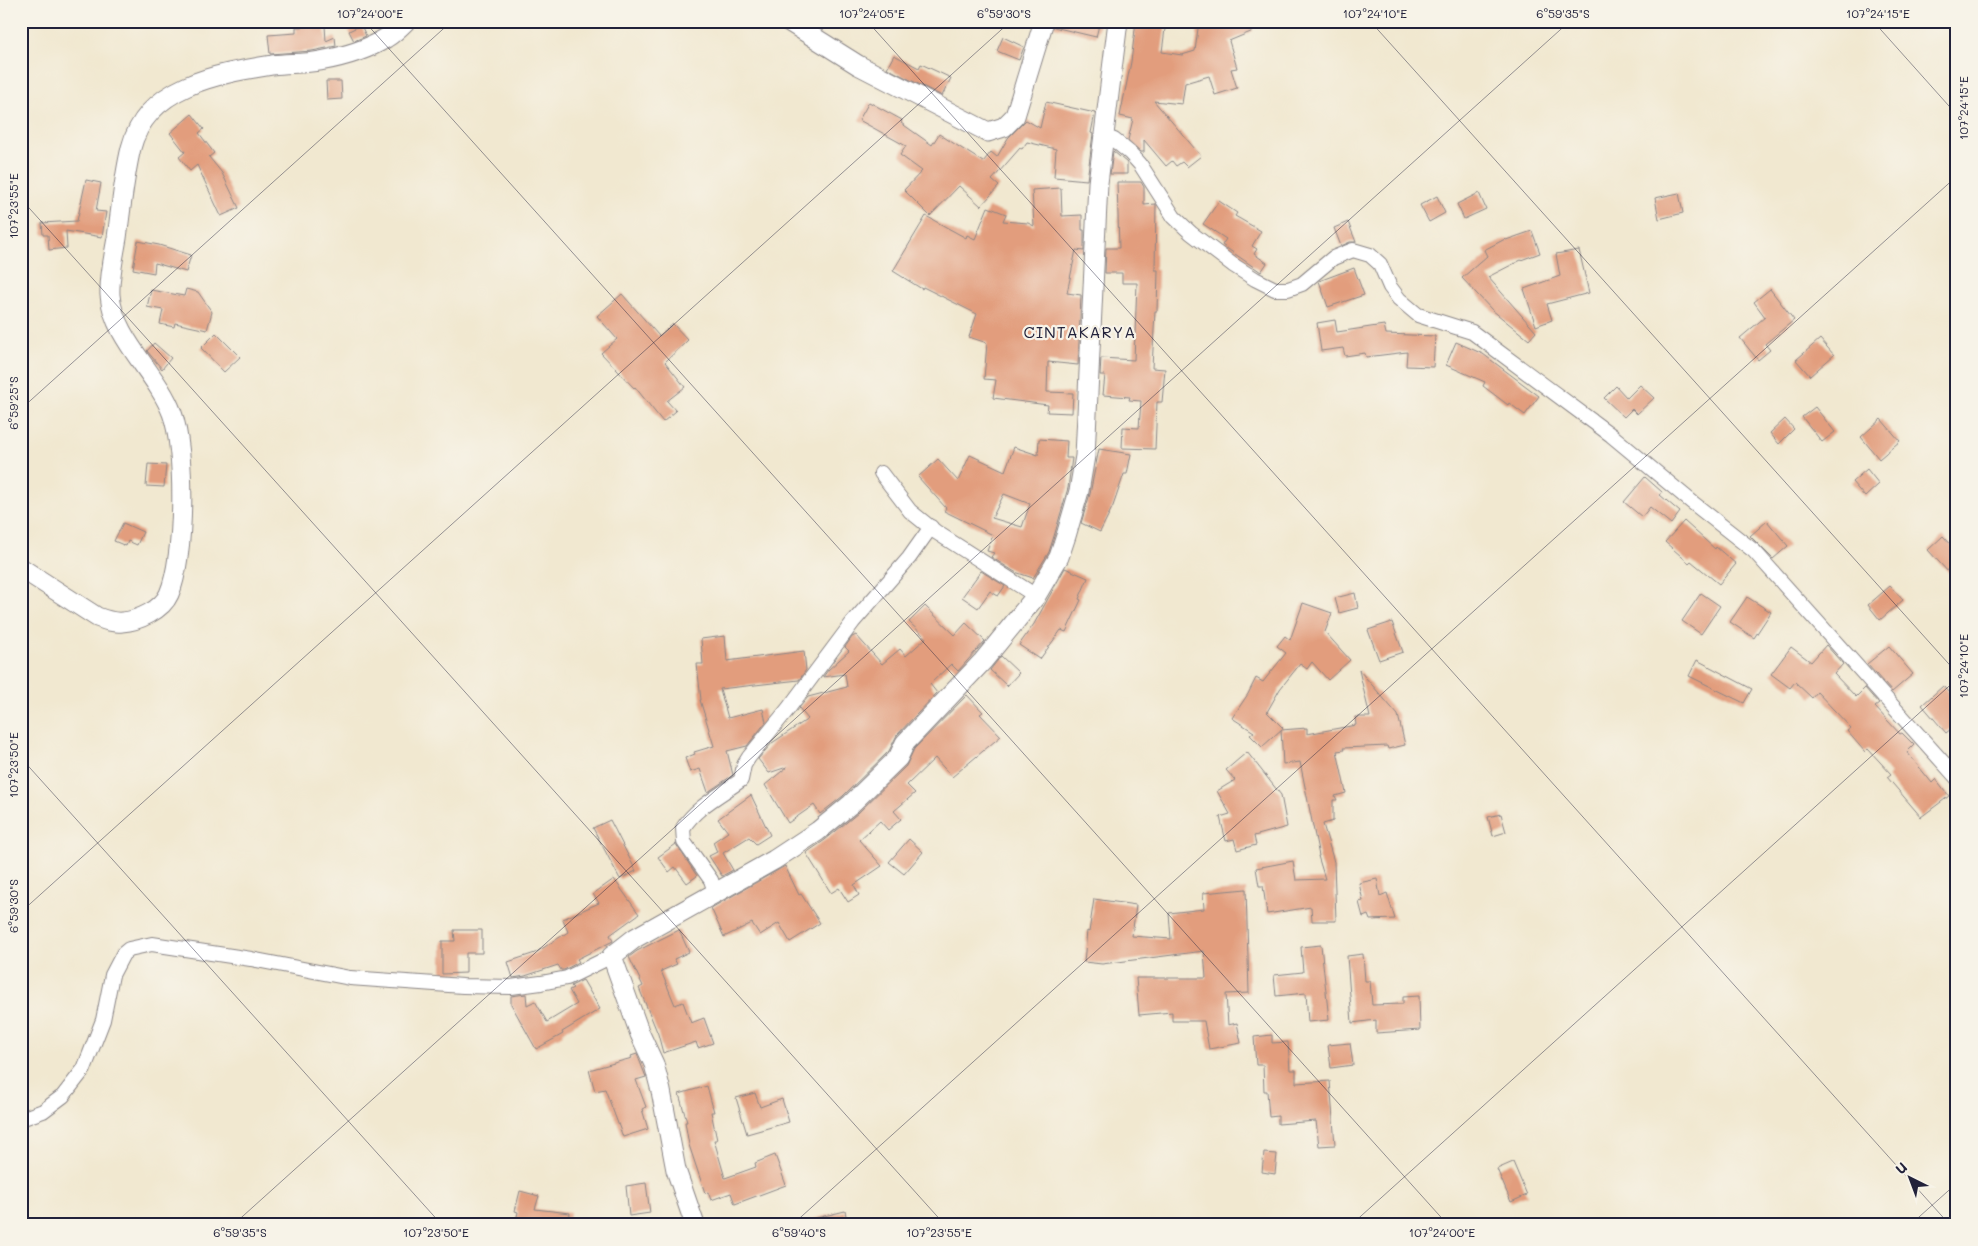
<svg xmlns="http://www.w3.org/2000/svg" width="1978" height="1246" font-family="Mali,sans-serif">
<style>
.building{fill:#e29d7d;fill-rule:evenodd}
.lines{fill:none;stroke-linecap:round;stroke-linejoin:round}
.street-casing{stroke:#8a8586;stroke-width:16}
.secondary-casing{stroke:#8a8586;stroke-width:21}
.street{stroke:#fff;stroke-width:14}
.secondary{stroke:#fff;stroke-width:19}
.ticks{fill:none;stroke:#22223b;stroke-width:1;stroke-opacity:0.45}
.labels{text-anchor:middle;dominant-baseline:central;stroke-width:4.5;stroke-linejoin:round;paint-order:stroke}
.quarter-label{font-size:16px;letter-spacing:1px;fill:#22223b;stroke:#f7f3e8}
.neatline{fill:none;stroke:#22223b;stroke-width:2}
.ticks-label{font-size:12px;text-anchor:middle;fill:#22223b}
</style>
<rect width="100%" height="100%" fill="#f7f3e8"/>
<filter id="ink" filterUnits="userSpaceOnUse"><feTurbulence type="fractalNoise" baseFrequency=".02" numOctaves="2"/><feDisplacementMap in="SourceGraphic" scale="10" xChannelSelector="R" yChannelSelector="G"/><feConvolveMatrix kernelMatrix="1 2 1 2 8 2 1 2 1" color-interpolation-filters="sRGB"/></filter>
<filter id="wash" filterUnits="userSpaceOnUse"><feTurbulence type="fractalNoise" baseFrequency=".0096" numOctaves="4" result="noise"/><feDisplacementMap in="SourceGraphic" scale="20" xChannelSelector="R" yChannelSelector="G"/><feGaussianBlur stdDeviation="1.12" result="paint"/><feColorMatrix in="noise" values="0 0 0 0 0 0 0 0 0 0 0 0 0 0 0 0 0 1.4 0 .05"/><feComposite in="paint" operator="in"/></filter>
<g filter="url(#wash)">
<rect width="100%" height="100%" fill="#f1e8d0"/>
<g id="blocks">
<path class="building" d="M 1055,21 L 1100,21 L 1096,37 L 1054,27 Z
M 1136,21 L 1166,21 L 1162,52 L 1182,55 L 1195,51 L 1199,21 L 1249,21 L 1253,31 L 1229,41 L 1237,68 L 1231,69 L 1237,88 L 1215,95 L 1209,76 L 1185,83 L 1182,104 L 1154,101 L 1201,156 L 1187,167 L 1182,162 L 1176,166 L 1172,161 L 1166,166 L 1144,140 L 1144,152 L 1141,152 L 1128,140 L 1133,119 L 1120,116 L 1131,62 Z
M 361,25 L 366,36 L 354,41 L 349,31 Z
M 325,26 L 326,41 L 335,37 L 336,46 L 312,51 L 270,54 L 268,35 L 296,33 L 296,27 Z
M 1003,37 L 1024,47 L 1019,60 L 997,51 Z
M 894,55 L 919,68 L 921,64 L 951,78 L 942,96 L 887,68 Z
M 326,81 L 341,81 L 342,99 L 327,100 Z
M 869,102 L 902,120 L 901,123 L 932,145 L 939,134 L 983,162 L 991,152 L 997,157 L 1008,138 L 1026,120 L 1040,128 L 1046,102 L 1095,113 L 1091,133 L 1093,134 L 1087,180 L 1054,177 L 1056,149 L 1027,142 L 1022,149 L 1020,148 L 992,180 L 999,186 L 981,206 L 959,186 L 930,216 L 904,190 L 922,171 L 900,155 L 906,146 L 859,120 Z
M 192,114 L 204,129 L 199,133 L 214,153 L 209,157 L 222,173 L 239,208 L 221,216 L 197,165 L 190,171 L 179,157 L 185,152 L 170,133 Z
M 1113,151 L 1127,163 L 1127,174 L 1110,174 Z
M 86,180 L 101,183 L 96,211 L 106,212 L 102,237 L 66,231 L 67,248 L 49,250 L 48,235 L 43,235 L 42,223 L 77,221 Z
M 1117,182 L 1141,182 L 1144,187 L 1144,205 L 1156,204 L 1155,270 L 1158,270 L 1157,311 L 1155,311 L 1152,368 L 1165,369 L 1162,402 L 1157,402 L 1155,449 L 1122,448 L 1123,427 L 1139,428 L 1141,401 L 1129,400 L 1130,397 L 1103,395 L 1105,375 L 1100,375 L 1101,358 L 1134,360 L 1137,283 L 1122,283 L 1122,273 L 1105,273 L 1106,248 L 1119,248 Z
M 1061,188 L 1062,216 L 1082,215 L 1082,230 L 1084,230 L 1084,251 L 1076,250 L 1067,293 L 1081,295 L 1078,365 L 1048,362 L 1047,392 L 1073,393 L 1072,413 L 1047,412 L 1048,405 L 993,398 L 996,380 L 984,379 L 987,343 L 969,337 L 977,314 L 923,287 L 922,289 L 893,271 L 926,216 L 966,238 L 967,235 L 975,239 L 988,207 L 1006,214 L 1003,221 L 1028,223 L 1034,226 L 1032,190 Z
M 1479,193 L 1486,209 L 1464,219 L 1457,204 Z
M 1679,193 L 1683,213 L 1659,219 L 1655,198 Z
M 1437,196 L 1445,213 L 1429,222 L 1420,205 Z
M 1219,201 L 1237,213 L 1235,216 L 1261,231 L 1252,246 L 1257,249 L 1254,254 L 1267,263 L 1261,272 L 1222,245 L 1226,239 L 1203,224 Z
M 1348,222 L 1356,242 L 1350,242 L 1341,246 L 1334,228 Z
M 1532,231 L 1540,253 L 1521,260 L 1488,277 L 1536,332 L 1529,340 L 1492,310 L 1462,278 L 1487,256 L 1484,250 L 1505,239 L 1506,240 Z
M 138,241 L 159,245 L 191,255 L 186,272 L 155,263 L 154,273 L 133,269 Z
M 1579,250 L 1589,293 L 1547,304 L 1552,320 L 1536,326 L 1524,289 L 1560,276 L 1556,254 Z
M 1354,268 L 1364,295 L 1328,307 L 1319,281 Z
M 186,289 L 198,292 L 212,312 L 207,330 L 175,323 L 174,327 L 160,324 L 163,310 L 147,307 L 151,290 L 184,296 Z
M 1770,289 L 1794,320 L 1765,344 L 1770,350 L 1758,360 L 1740,338 L 1765,317 L 1754,302 Z
M 622,294 L 659,336 L 673,324 L 688,340 L 665,362 L 685,387 L 667,401 L 676,411 L 663,422 L 635,387 L 634,388 L 601,353 L 617,339 L 597,316 Z
M 1335,320 L 1337,332 L 1384,325 L 1386,334 L 1435,336 L 1433,367 L 1406,366 L 1407,352 L 1366,357 L 1365,353 L 1345,356 L 1343,348 L 1321,351 L 1317,323 Z
M 216,333 L 240,357 L 224,372 L 201,348 Z
M 1820,339 L 1834,355 L 1810,376 L 1796,360 Z
M 1456,342 L 1483,354 L 1539,396 L 1525,415 L 1509,403 L 1508,405 L 1483,386 L 1485,382 L 1446,365 Z
M 154,343 L 171,358 L 162,369 L 147,351 Z
M 1640,385 L 1654,398 L 1637,414 L 1632,409 L 1624,417 L 1604,398 L 1616,386 L 1627,398 Z
M 1815,407 L 1835,432 L 1822,442 L 1802,417 Z
M 1785,419 L 1794,429 L 1779,444 L 1770,433 Z
M 1881,419 L 1900,441 L 1879,459 L 1861,437 Z
M 1039,439 L 1067,441 L 1066,458 L 1072,458 L 1068,488 L 1055,533 L 1049,552 L 1033,578 L 1015,572 L 991,557 L 994,553 L 987,551 L 993,535 L 944,511 L 946,508 L 918,477 L 938,459 L 958,481 L 970,455 L 1005,471 L 1014,447 L 1038,455 ZM 1004,494 L 1030,504 L 1022,527 L 992,518 Z
M 1099,449 L 1131,454 L 1127,474 L 1124,474 L 1113,506 L 1100,532 L 1081,523 L 1090,494 Z
M 148,464 L 166,465 L 164,487 L 146,486 Z
M 1867,469 L 1879,484 L 1865,497 L 1852,482 Z
M 1645,477 L 1662,492 L 1660,495 L 1680,512 L 1671,524 L 1650,507 L 1642,517 L 1624,502 Z
M 1684,521 L 1715,549 L 1716,547 L 1736,564 L 1719,584 L 1691,561 L 1689,563 L 1665,542 Z
M 1767,521 L 1788,546 L 1773,559 L 1750,536 Z
M 123,523 L 143,532 L 137,545 L 128,541 L 126,546 L 114,541 Z
M 1943,536 L 1957,551 L 1957,568 L 1950,574 L 1928,550 Z
M 1065,568 L 1088,578 L 1079,599 L 1081,600 L 1066,632 L 1061,630 L 1040,659 L 1019,645 L 1034,624 Z
M 981,571 L 1005,586 L 998,596 L 990,591 L 978,608 L 962,597 Z
M 1890,586 L 1903,600 L 1880,620 L 1868,605 Z
M 1355,593 L 1358,608 L 1339,613 L 1335,598 Z
M 1701,593 L 1720,606 L 1701,634 L 1682,621 Z
M 1747,597 L 1771,612 L 1754,638 L 1730,622 Z
M 1303,603 L 1332,613 L 1325,632 L 1350,660 L 1328,680 L 1312,662 L 1307,669 L 1300,664 L 1280,689 L 1267,712 L 1283,728 L 1262,747 L 1250,735 L 1254,732 L 1232,718 L 1248,694 L 1256,678 L 1263,682 L 1286,653 L 1277,646 L 1285,636 L 1290,640 Z
M 925,606 L 955,635 L 966,623 L 985,641 L 958,671 L 951,664 L 930,684 L 937,693 L 897,735 L 889,751 L 843,796 L 820,814 L 814,805 L 788,823 L 765,785 L 787,767 L 769,773 L 758,759 L 772,743 L 808,719 L 799,708 L 808,697 L 847,687 L 845,674 L 823,677 L 828,670 L 849,651 L 845,647 L 852,637 L 856,635 L 882,664 L 900,649 L 906,656 L 926,638 L 909,622 Z
M 1392,622 L 1403,652 L 1379,660 L 1368,630 Z
M 725,636 L 727,661 L 804,651 L 806,670 L 799,680 L 720,689 L 728,718 L 763,709 L 766,722 L 747,746 L 727,751 L 733,775 L 708,792 L 700,769 L 690,772 L 685,758 L 695,754 L 694,752 L 714,746 L 700,700 L 701,700 L 697,664 L 703,664 L 701,639 Z
M 1826,645 L 1843,664 L 1834,674 L 1856,697 L 1865,688 L 1879,704 L 1875,707 L 1900,734 L 1902,733 L 1914,745 L 1907,752 L 1932,783 L 1936,779 L 1949,796 L 1921,817 L 1887,777 L 1891,774 L 1868,749 L 1865,752 L 1847,731 L 1851,728 L 1817,692 L 1812,698 L 1795,682 L 1790,688 L 1771,674 L 1791,647 L 1811,662 Z
M 1889,646 L 1913,674 L 1892,692 L 1867,664 Z
M 1001,656 L 1019,673 L 1007,686 L 990,670 Z
M 1697,660 L 1752,689 L 1744,703 L 1689,676 Z
M 1359,670 L 1398,715 L 1405,745 L 1388,749 L 1387,746 L 1343,748 L 1344,750 L 1337,751 L 1346,793 L 1335,796 L 1337,800 L 1333,800 L 1333,821 L 1323,824 L 1334,862 L 1336,921 L 1312,921 L 1311,907 L 1267,914 L 1263,886 L 1259,886 L 1256,868 L 1293,861 L 1296,880 L 1325,879 L 1318,856 L 1319,856 L 1300,762 L 1283,764 L 1281,730 L 1307,728 L 1307,734 L 1356,725 L 1355,717 L 1370,717 Z
M 1943,686 L 1957,702 L 1957,724 L 1946,733 L 1922,705 Z
M 967,695 L 983,712 L 980,714 L 1001,736 L 952,777 L 935,758 L 907,785 L 915,793 L 894,811 L 901,819 L 888,830 L 880,821 L 859,840 L 882,866 L 854,885 L 859,895 L 848,902 L 839,888 L 831,893 L 806,853 L 825,840 L 858,813 L 906,766 L 914,749 Z
M 1247,752 L 1281,795 L 1287,827 L 1254,836 L 1256,845 L 1237,850 L 1234,839 L 1226,841 L 1220,817 L 1230,814 L 1217,791 L 1235,780 L 1226,770 Z
M 751,795 L 770,835 L 756,844 L 749,837 L 723,853 L 733,870 L 722,876 L 709,856 L 717,852 L 713,842 L 728,832 L 718,819 Z
M 1501,814 L 1506,832 L 1493,836 L 1488,817 Z
M 610,820 L 636,871 L 620,879 L 593,828 Z
M 909,839 L 923,852 L 904,874 L 889,862 Z
M 676,844 L 697,876 L 687,883 L 675,867 L 669,872 L 658,857 Z
M 785,866 L 799,895 L 801,894 L 820,923 L 790,942 L 779,923 L 760,935 L 752,923 L 724,937 L 711,908 Z
M 614,879 L 639,914 L 610,935 L 613,941 L 577,959 L 579,962 L 564,970 L 561,970 L 558,965 L 525,976 L 513,978 L 508,962 L 535,953 L 568,932 L 563,919 L 599,903 L 593,894 Z
M 1377,879 L 1380,896 L 1387,893 L 1395,919 L 1370,920 L 1368,915 L 1363,917 L 1359,902 L 1363,901 L 1359,883 Z
M 1246,889 L 1249,993 L 1226,994 L 1228,1025 L 1237,1023 L 1241,1043 L 1209,1049 L 1204,1021 L 1172,1021 L 1172,1012 L 1139,1015 L 1136,978 L 1206,978 L 1204,951 L 1102,964 L 1084,962 L 1087,931 L 1089,932 L 1094,899 L 1136,905 L 1132,936 L 1171,939 L 1169,913 L 1204,909 L 1203,893 Z
M 454,930 L 482,930 L 482,953 L 466,953 L 466,973 L 442,974 L 442,941 L 455,941 Z
M 679,930 L 689,952 L 674,959 L 677,964 L 661,971 L 675,1005 L 683,1002 L 691,1023 L 704,1018 L 713,1043 L 698,1048 L 696,1042 L 663,1053 L 658,1034 L 639,988 L 643,986 L 629,957 L 637,951 Z
M 1321,945 L 1329,1020 L 1308,1022 L 1306,993 L 1276,996 L 1274,975 L 1303,972 L 1301,947 Z
M 1363,954 L 1365,981 L 1370,981 L 1372,1005 L 1403,1004 L 1403,997 L 1419,996 L 1420,1030 L 1376,1033 L 1376,1020 L 1352,1023 L 1347,956 Z
M 583,980 L 600,1009 L 562,1032 L 563,1034 L 536,1049 L 511,1004 L 511,996 L 526,994 L 527,1005 L 535,1001 L 547,1022 L 577,1004 L 569,990 L 573,988 L 571,986 Z
M 1272,1035 L 1272,1043 L 1288,1042 L 1290,1070 L 1296,1070 L 1296,1083 L 1330,1081 L 1335,1145 L 1319,1146 L 1316,1121 L 1278,1124 L 1278,1116 L 1269,1117 L 1267,1091 L 1264,1091 L 1263,1065 L 1256,1065 L 1254,1037 Z
M 1350,1043 L 1353,1065 L 1331,1068 L 1328,1045 Z
M 637,1054 L 646,1077 L 636,1080 L 646,1107 L 642,1109 L 648,1129 L 623,1137 L 605,1089 L 595,1091 L 589,1070 L 632,1058 L 631,1056 Z
M 707,1086 L 714,1112 L 711,1112 L 717,1140 L 714,1140 L 725,1178 L 756,1167 L 755,1163 L 775,1155 L 786,1185 L 735,1204 L 731,1193 L 711,1200 L 708,1192 L 705,1193 L 689,1145 L 685,1122 L 687,1122 L 679,1094 Z
M 755,1093 L 760,1107 L 782,1099 L 789,1122 L 747,1134 L 736,1098 Z
M 1264,1153 L 1277,1154 L 1275,1174 L 1262,1172 Z
M 1513,1162 L 1527,1195 L 1511,1202 L 1497,1169 Z
M 646,1183 L 650,1213 L 629,1216 L 626,1186 Z
M 520,1191 L 539,1196 L 535,1209 L 570,1213 L 569,1225 L 515,1225 L 518,1212 L 515,1211 Z
M 845,1211 L 848,1225 L 808,1225 L 808,1220 Z"/>
</g>
</g>
<g filter="url(#ink)">
<use href="#blocks" fill-opacity="0" stroke="#8a8586" stroke-width="1"/>
<g class="lines">
<defs>
<path id="street" d="M 1104,136 L 1114,140 L 1130,153 L 1140,164 L 1174,217 L 1191,233 L 1233,265 L 1255,279 L 1275,289 L 1288,289 L 1302,284 L 1333,258 L 1353,250 L 1370,255 L 1380,264 L 1390,287 L 1399,299 L 1418,315 L 1472,332 L 1611,435 L 1693,503 L 1754,551 L 1957,778
M 881,473 L 910,511 L 936,532 L 1036,596
M 715,892 L 711,880 L 684,842 L 683,828 C 697,806 721,795 741,780 L 744,765 L 749,757 L 788,709 L 853,622 L 909,558 L 931,527
M 21,1119 L 43,1111 L 63,1096 L 84,1069 L 103,1020 L 112,975 L 123,954 L 129,949 L 152,944 L 251,959 L 350,978 L 463,986 L 511,987 L 541,983 L 567,978 L 612,956"/>
<path id="secondary" d="M 788,21 L 858,65 L 988,132 L 1004,127 L 1015,116 L 1044,21
M 21,568 L 97,617 C 105,620 113,623 122,622 C 138,621 162,610 169,594 C 185,558 186,450 172,413 C 157,373 113,338 110,295 C 109,277 114,256 117,238 C 121,208 124,177 131,148 C 147,85 218,74 272,65 C 288,63 304,64 320,61 C 342,57 367,50 386,38 C 393,34 400,27 406,21
M 695,1225 L 676,1170 L 661,1091 L 654,1064 L 640,1034 L 612,956 L 635,938 L 774,860 L 818,831 L 851,804 L 898,758 L 905,743 L 983,661 L 1036,596 L 1059,557 L 1066,536 L 1079,491 L 1085,456 L 1098,183 L 1118,21"/>
</defs>
<use href="#street" class="street-casing"/>
<use href="#secondary" class="secondary-casing"/>
<use href="#street" class="street"/>
<use href="#secondary" class="secondary"/>
</g>
</g>
<path class="ticks" d="M 364,21 L 1448,1225M 867,21 L 1950,1225M 1370,21 L 1957,673M 1873,21 L 1957,115M 21,199 L 945,1225M 21,409 L 452,21M 21,758 L 442,1225M 21,912 L 1011,21M 233,1225 L 1570,21M 792,1225 L 1957,176M 1351,1225 L 1957,679M 1910,1225 L 1957,1183"/>
<g class="labels">
<g class="quarter-label">
<text x="1080" y="331">CINTAKARYA</text>
</g>
</g>
<rect width="1978" height="1246" fill="none" stroke="#f7f3e8" stroke-width="55"/>
<g transform="translate(1910 1178) rotate(318)" stroke="#f7f3e8" stroke-width="4" paint-order="stroke">
<path d="M0-4L9 19L0 12L-9 19Z" fill="#22223b"/>
<text y="-8" font-size="14" font-weight="bold" text-anchor="middle" fill="#22223b">U</text>
</g>
<rect x="28" y="28" width="1922" height="1190" class="neatline"/>
<g class="ticks-label">
<text x="370" y="18">107°24'00"E</text>
<text x="872" y="18">107°24'05"E</text>
<text x="1004" y="18">6°59'30"S</text>
<text x="1375" y="18">107°24'10"E</text>
<text x="1563" y="18">6°59'35"S</text>
<text x="1878" y="18">107°24'15"E</text>
<text transform="translate(1964 108) rotate(-90)" y="4">107°24'15"E</text>
<text transform="translate(14 206) rotate(-90)" y="4">107°23'55"E</text>
<text transform="translate(14 403) rotate(-90)" y="4">6°59'25"S</text>
<text transform="translate(1964 666) rotate(-90)" y="4">107°24'10"E</text>
<text transform="translate(14 765) rotate(-90)" y="4">107°23'50"E</text>
<text transform="translate(14 906) rotate(-90)" y="4">6°59'30"S</text>
<text x="240" y="1237">6°59'35"S</text>
<text x="436" y="1237">107°23'50"E</text>
<text x="799" y="1237">6°59'40"S</text>
<text x="939" y="1237">107°23'55"E</text>
<text x="1442" y="1237">107°24'00"E</text>
</g>
</svg>
